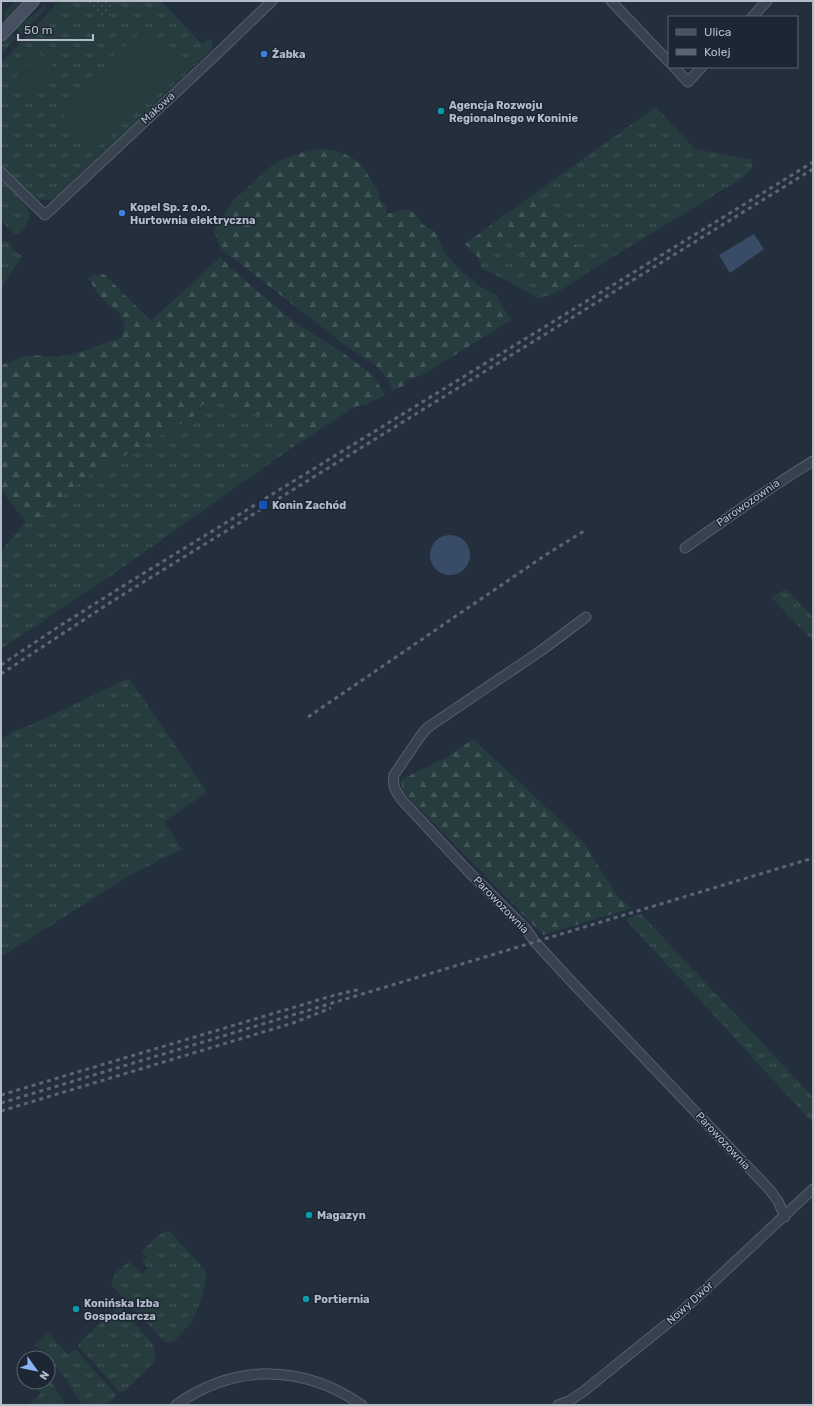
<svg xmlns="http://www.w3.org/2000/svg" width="814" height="1406" font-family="Rubik,sans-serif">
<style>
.grass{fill:url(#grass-tufts)}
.forest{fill:url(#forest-firs)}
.park{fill:url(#park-dots)}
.garden{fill:#263c3f}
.water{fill:#394c67}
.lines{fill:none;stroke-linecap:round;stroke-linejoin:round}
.street-casing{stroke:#565f6c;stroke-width:11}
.secondary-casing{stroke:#565f6c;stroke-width:14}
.street{stroke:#38414e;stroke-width:9}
.secondary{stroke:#465061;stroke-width:12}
.rail{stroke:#5a6575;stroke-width:3;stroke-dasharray:4 4;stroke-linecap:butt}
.shop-dot{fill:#3f7fe0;stroke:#1d2633;stroke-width:1.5}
.culture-dot{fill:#0f9aa8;stroke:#1d2633;stroke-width:1.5}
.transit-dot{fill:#1a4fb4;stroke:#1d2633;stroke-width:1.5}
.labels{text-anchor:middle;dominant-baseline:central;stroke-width:3;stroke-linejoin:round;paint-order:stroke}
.poi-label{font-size:11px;font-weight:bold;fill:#b4bcc9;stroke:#1d2633;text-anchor:start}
.street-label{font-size:11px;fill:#b4bcc9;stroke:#1d2633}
</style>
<defs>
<pattern id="grass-tufts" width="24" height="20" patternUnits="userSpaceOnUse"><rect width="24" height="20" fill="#263c3f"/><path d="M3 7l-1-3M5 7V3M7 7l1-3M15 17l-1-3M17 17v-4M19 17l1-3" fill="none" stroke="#435659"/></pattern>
<pattern id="forest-firs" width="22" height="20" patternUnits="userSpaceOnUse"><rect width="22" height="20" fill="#263c3f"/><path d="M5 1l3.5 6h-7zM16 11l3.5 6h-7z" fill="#435659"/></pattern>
<pattern id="park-dots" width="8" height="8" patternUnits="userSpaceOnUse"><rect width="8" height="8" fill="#263c3f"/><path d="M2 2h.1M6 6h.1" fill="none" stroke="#435659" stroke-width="1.8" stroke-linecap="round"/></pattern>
</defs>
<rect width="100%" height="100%" fill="#242f3e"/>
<path class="grass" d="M 15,1 L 22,1 L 6,19 L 3,14 Z
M 60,1 L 161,1 L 202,44 L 209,38 L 212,42 L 212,49 L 57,196 C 55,197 51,200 49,200 C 33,203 11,175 1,165 L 1,63 Z
M 44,6 L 46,8 L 21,34 L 16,29 Z
M 12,34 L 16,38 L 1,54 L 1,45 Z
M 656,107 L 695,149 L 752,160 C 755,172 741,178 732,184 L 593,269 L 538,191 Z
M 1,182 L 5,183 C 15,194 37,209 26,225 C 24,229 22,232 18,234 L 14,234 L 1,220 Z
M 509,237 L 552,293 L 558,292 L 538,299 C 520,286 501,278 481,268 L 478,257 L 483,257 L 485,253 Z
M 5,241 L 10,243 L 11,248 L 22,256 L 1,288 L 1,242 Z
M 220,394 C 233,399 243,409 256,414 C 264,417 275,416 282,423 C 287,429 289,436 293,442 L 290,449 L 112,575 L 1,649 L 1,551 L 26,522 L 35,524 L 56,501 L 87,477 L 196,415 L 202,405 Z
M 786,589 L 813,617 L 813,641 L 771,597 Z
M 129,678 L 207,792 L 164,822 L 182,849 L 130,875 L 1,957 L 1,739 L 11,732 L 31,725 Z
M 641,914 L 813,1097 L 813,1123 L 625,919 Z
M 169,1231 L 205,1270 L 206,1280 L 200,1303 L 192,1322 L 173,1342 L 166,1343 L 112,1286 C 111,1274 121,1269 129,1261 L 142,1274 L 148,1268 L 142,1261 L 147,1257 L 141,1251 L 163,1232 Z
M 119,1306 L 154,1345 L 155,1356 L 154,1362 L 125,1391 L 120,1392 L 79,1347 L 78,1344 Z
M 48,1333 L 68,1355 L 73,1350 L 76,1350 L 116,1395 L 106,1405 L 82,1405 L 67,1380 L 39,1348 L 34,1346 Z
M 48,1379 L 53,1384 L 66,1405 L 28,1405 L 41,1393 L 33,1384 L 33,1382 L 48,1382 Z"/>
<path class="forest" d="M 322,149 C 350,152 359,159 373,183 C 377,189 380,194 380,200 L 386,206 L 387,214 L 401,210 L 410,210 L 415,214 L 423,225 L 435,232 L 444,252 L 459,269 L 482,288 L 496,295 L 504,309 L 512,320 L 422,375 L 406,381 L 404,386 L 392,391 L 389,380 L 374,364 L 349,348 L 221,249 L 214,230 L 234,200 L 267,170 L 280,160 L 304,152 Z
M 538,191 L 593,269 L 558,292 L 552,293 L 509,237 L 485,253 L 483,258 L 478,257 L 465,244 Z
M 220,257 L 235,272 L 293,321 L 346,355 L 373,376 L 385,395 L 367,404 L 354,407 L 290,449 L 293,442 C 289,436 287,428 282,423 C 275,416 264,417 256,414 C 243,409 233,399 220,394 L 202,405 L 196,415 L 87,477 L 56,501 L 35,524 L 26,522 L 1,490 L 1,365 L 29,355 L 58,357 L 75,354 L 122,337 L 125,325 L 119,313 L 100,296 L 88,278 L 93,275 L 104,274 L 151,321 Z
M 473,739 L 583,842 L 618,897 L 632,908 L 543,935 L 403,792 L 401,780 L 447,757 Z"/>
<path class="park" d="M 86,1 L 118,1 L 101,17 Z"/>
<path class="garden" d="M 144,28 L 182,68 L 96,149 L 58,109 Z
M 39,53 L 55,68 L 27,96 L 11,81 Z"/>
<path class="water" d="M 754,234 L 764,249 L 730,273 L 719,255 Z
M430 555a20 20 0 1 1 40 0a20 20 0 1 1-40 0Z"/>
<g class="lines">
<defs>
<path id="street" d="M 611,1 L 669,62
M 752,17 L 767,1
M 674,67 L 688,82 L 702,67
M 1,172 L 45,215 L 218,53 L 272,1
M 685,548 C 727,518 769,488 813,461
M 586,617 L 542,650 L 427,728 L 419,738 L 394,775 C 392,785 395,790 401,799 L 467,870 L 526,929 L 535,942 L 570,980 L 769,1189 L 778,1201 L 785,1217
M 176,1405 C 235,1363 303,1364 362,1405
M 558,1405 L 569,1401 L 584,1391 L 678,1315 L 813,1189"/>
<path id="secondary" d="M 1,35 L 33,1"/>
</defs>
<use href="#street" class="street-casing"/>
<use href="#secondary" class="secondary-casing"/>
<use href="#street" class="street"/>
<use href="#secondary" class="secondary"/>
<path class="rail" d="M 1,665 L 58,627 L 131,581 L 813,162
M 1,674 L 111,602 L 813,169
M 308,717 L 547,554 L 584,531
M 1,1095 L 335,995 L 361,989
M 1,1103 L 813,858
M 1,1111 L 293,1023 L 331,1008"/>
</g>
<g class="shop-dot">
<circle cx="264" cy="54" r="4"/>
<circle cx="122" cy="213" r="4"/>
</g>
<g class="culture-dot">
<circle cx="441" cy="111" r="4"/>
<circle cx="309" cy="1215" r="4"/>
<circle cx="306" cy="1299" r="4"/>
<circle cx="76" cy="1309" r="4"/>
</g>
<rect class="transit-dot" x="258" y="500" width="10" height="10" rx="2"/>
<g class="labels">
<g class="poi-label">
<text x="272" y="54">Żabka</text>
<text x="449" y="105">Agencja Rozwoju<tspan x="449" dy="13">Regionalnego w Koninie</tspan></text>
<text x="130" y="207">Kopel Sp. z o.o.<tspan x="130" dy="13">Hurtownia elektryczna</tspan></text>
<text x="272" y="505">Konin Zachód</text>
<text x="317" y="1215">Magazyn</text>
<text x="314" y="1299">Portiernia</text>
<text x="84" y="1303">Konińska Izba<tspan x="84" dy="13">Gospodarcza</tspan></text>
</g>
<g class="street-label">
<text transform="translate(158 108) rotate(-43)">Makowa</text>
<text transform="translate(748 503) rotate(-35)">Parowozownia</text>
<text transform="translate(501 905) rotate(46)">Parowozownia</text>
<text transform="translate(723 1141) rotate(47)">Parowozownia</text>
<text transform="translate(690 1303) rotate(-42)">Nowy Dwór</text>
</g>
</g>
<rect width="814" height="1406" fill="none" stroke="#b4bcc9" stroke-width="4"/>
<rect x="668" y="16" width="130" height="52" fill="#1d2633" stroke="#59626f"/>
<rect x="676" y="29" width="20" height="6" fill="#465061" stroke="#59626f"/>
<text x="704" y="36" font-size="12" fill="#b4bcc9">Ulica</text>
<rect x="676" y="49" width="20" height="6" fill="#5a6575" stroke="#59626f"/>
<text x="704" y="56" font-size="12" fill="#b4bcc9">Kolej</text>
<g transform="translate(36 1370) rotate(123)"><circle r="19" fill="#1d2633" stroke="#59626f"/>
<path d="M0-3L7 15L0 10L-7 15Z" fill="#8ab4f8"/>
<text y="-6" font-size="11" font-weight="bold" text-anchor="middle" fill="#b4bcc9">N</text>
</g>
<path d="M18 34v6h75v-6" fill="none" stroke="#b4bcc9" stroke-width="2"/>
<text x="24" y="34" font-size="12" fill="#b4bcc9" stroke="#1d2633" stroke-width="3" paint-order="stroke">50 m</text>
</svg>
